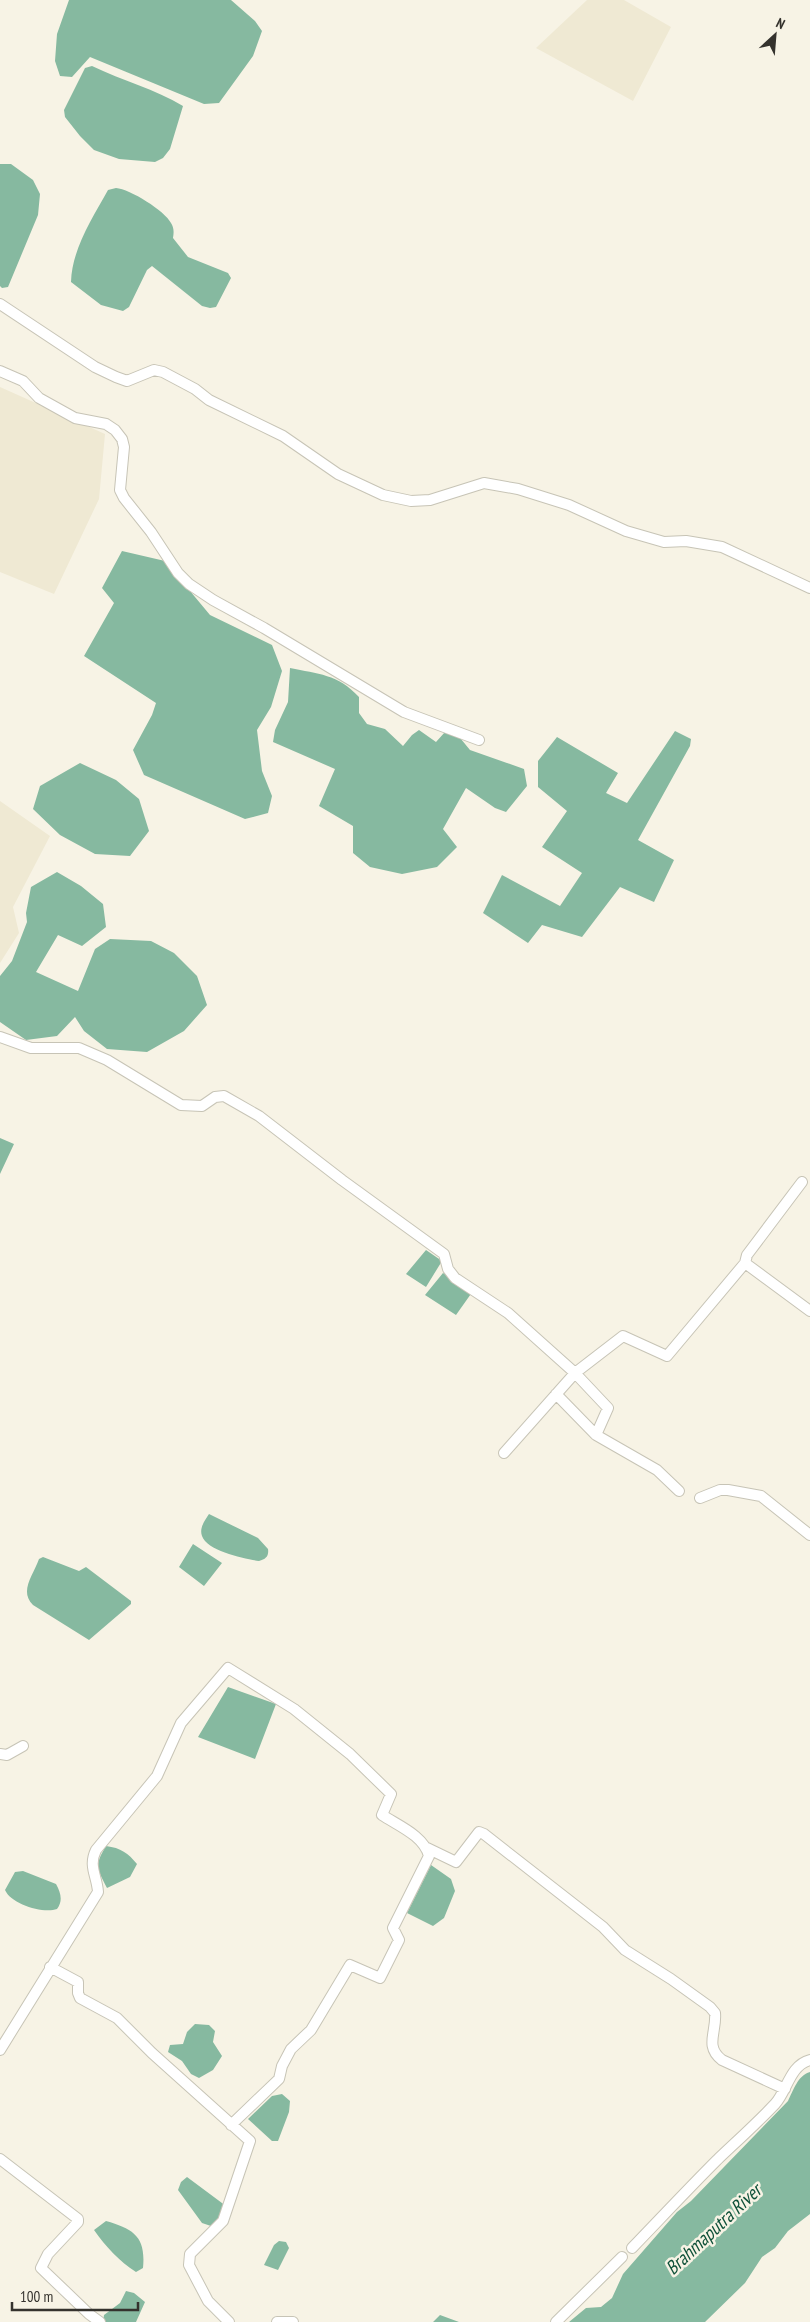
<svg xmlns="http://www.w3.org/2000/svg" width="810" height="2322" font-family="'PT Sans Narrow',sans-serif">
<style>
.built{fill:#efe9d3}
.water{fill:#86b9a0}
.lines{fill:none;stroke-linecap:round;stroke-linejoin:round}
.minor-casing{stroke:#c7c4b6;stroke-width:12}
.minor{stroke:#fff;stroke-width:10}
.labels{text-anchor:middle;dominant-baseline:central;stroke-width:5;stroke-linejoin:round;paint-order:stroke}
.water-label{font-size:19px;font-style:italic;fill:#0f5139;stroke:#f7f3e5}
</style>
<rect width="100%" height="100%" fill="#f7f3e5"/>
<path class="built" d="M 587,0 L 624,0 L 671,27 L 633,101 L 536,48 Z
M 0,387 L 105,434 L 99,499 L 54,594 L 0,572 Z
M 0,801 L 50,836 L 13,907 L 19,933 L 0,963 Z"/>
<path class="water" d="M 69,0 L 231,0 L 255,21 L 262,31 L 253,56 L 219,103 L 204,104 L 90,57 L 72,77 L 60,76 L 55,61 L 57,34 Z
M 92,66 C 123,81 155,89 183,106 L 170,149 L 163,158 L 155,162 L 119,159 L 94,150 L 80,136 L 65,117 L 64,110 L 85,68 Z
M 0,164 L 11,164 L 33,180 L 40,194 L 38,215 L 8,287 L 2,288 L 0,286 Z
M 116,188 C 130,189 165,211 171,223 C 174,228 174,232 173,238 L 188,257 L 228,273 L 231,278 L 216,307 L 210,308 L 202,306 L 152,266 L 147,270 L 129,307 L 123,311 L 101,305 L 71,282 C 72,249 92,219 108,190 Z
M 122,551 L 165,561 L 210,615 L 272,645 L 282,671 L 271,707 L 257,730 L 262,771 L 272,796 L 268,813 L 245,819 L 144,775 L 133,750 L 152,715 L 156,703 L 84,656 L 114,603 L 102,588 Z
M 290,668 C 318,674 338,674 359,697 L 359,713 L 367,724 L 385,729 L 403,746 L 412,735 L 419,730 L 436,742 L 445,732 L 456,733 L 470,750 L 524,769 L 527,786 L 506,812 L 495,808 L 466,788 L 443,829 L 457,847 L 437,867 L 402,874 L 370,867 L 353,853 L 353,826 L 319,806 L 335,769 L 273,742 L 275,730 L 288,702 Z
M 675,731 L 691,739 L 690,746 L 638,840 L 674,860 L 654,902 L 620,887 L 582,937 L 542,925 L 528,943 L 483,913 L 502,875 L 560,906 L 582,873 L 542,847 L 567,811 L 538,787 L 538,761 L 557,737 L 618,773 L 606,793 L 627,803 Z
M 80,763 L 116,780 L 139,799 L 149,831 L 130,856 L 95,854 L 60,835 L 33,809 L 40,786 Z
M 57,872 L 81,886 L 103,904 L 106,927 L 82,946 L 58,935 L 36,972 L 78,991 L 95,949 L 110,939 L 151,941 L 174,953 L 197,976 L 207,1005 L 184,1031 L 147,1052 L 107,1049 L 84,1031 L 75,1017 L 57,1036 L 26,1040 L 0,1022 L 0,976 L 12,961 L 27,922 L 26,913 L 31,887 Z
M 0,1138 L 14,1144 L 0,1174 Z
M 426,1250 L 442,1261 L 426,1287 L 406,1274 Z
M 443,1273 L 473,1291 L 456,1315 L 425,1295 Z
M 209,1514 L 258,1538 L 268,1549 C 269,1556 266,1559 259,1561 C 245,1559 207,1551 202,1536 C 199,1528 205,1520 209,1514 Z
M 193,1544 L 222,1563 L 204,1586 L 179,1567 Z
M 43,1557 L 79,1571 L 86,1567 L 131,1601 L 131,1604 L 89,1640 L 33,1605 C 19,1591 33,1576 39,1559 Z
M 228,1687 L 276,1704 L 255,1759 L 198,1737 Z
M 106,1846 C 121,1848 128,1853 137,1864 L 130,1877 L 107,1888 C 97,1868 94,1866 106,1846 Z
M 431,1865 L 451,1879 L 455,1891 L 444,1918 L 433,1926 L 407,1913 Z
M 23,1871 L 56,1884 C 61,1893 63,1901 57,1909 C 43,1914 11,1904 5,1890 L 15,1872 Z
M 195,2024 L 209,2025 L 215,2031 L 213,2042 L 222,2056 L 213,2070 L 199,2078 L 191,2074 L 182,2061 L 168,2052 L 170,2045 L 183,2044 L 187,2032 Z
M 810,2072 L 810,2214 L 788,2231 L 775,2248 L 762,2257 L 745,2283 L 705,2322 L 569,2322 L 586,2308 L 601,2307 L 612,2298 L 623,2274 L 677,2212 L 691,2201 L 788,2101 C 793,2091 798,2075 810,2072 Z
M 282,2094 L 290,2101 L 289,2112 L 278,2141 L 272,2141 L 248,2119 L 272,2096 Z
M 187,2177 L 226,2206 L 218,2221 L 211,2226 L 202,2223 L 178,2190 L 181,2182 Z
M 106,2221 C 134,2229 146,2237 143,2268 L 136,2272 C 119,2261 106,2247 94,2230 Z
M 279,2241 L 286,2242 L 289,2248 L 278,2270 L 264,2265 L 274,2245 Z
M 126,2291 L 134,2293 L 145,2302 L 136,2322 L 103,2322 L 104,2315 L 120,2303 Z
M 440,2315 L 459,2322 L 433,2322 Z"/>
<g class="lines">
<defs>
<path id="minor" d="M 0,304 L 95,367 L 116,377 L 127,381 L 154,370 L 163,372 L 195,389 L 209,400 L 283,436 L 338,474 L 383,495 L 411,501 L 430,500 L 484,483 L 518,489 L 569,505 L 626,531 L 664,542 L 686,541 L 722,547 L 810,588
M 0,371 L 23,381 L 39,398 L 75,418 L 106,424 L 115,430 L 122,439 L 124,447 L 120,490 L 124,498 L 151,532 L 178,573 L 189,584 L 213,600 L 264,628 L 404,712 L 479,740
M 0,1037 L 31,1048 L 79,1048 L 107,1060 L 181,1105 L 202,1106 L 215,1097 L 224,1096 L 259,1116 L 342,1180 L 444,1254 L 448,1269 L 455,1278 L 508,1313 L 575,1373 L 608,1408 L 596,1435 L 657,1470 L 679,1491
M 745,1263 L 810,1311
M 556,1394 L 596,1435
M 504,1453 L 575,1373 L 623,1336 L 667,1356 L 745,1263 L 747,1255 L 802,1182
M 700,1498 L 720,1490 L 728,1490 L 761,1496 L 810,1535
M 0,1754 L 7,1755 L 23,1746
M 427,1848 L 456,1862 L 479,1832 L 484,1834 L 603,1927 L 625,1950 L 671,1979 L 710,2007 L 715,2013 C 717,2032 704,2046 722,2060 L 785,2089
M 50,1967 L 78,1982 L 78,1993 L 80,1998 L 117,2018 L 152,2053 L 250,2141 L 223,2221 L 190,2254 L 189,2265 L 208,2301 L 229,2322
M 0,2050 L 98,1892 C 97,1876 88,1866 96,1850 L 157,1776 L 181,1723 L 228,1668 L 294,1709 L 350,1754 L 391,1794 L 382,1815 C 399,1826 424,1836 429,1856 L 393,1928 L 399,1940 L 380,1978 L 350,1965 L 311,2030 L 291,2049 L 282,2066 L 279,2079 L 231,2125
M 0,2159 L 78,2219 L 78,2222 L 48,2254 L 41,2268 L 89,2314 L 100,2322
M 632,2248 C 660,2219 688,2189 717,2160 C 737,2141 757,2123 775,2104 C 787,2091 790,2065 810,2060
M 277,2322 L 293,2322
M 556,2322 L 622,2257"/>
</defs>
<use href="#minor" class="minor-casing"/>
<use href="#minor" class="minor"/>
</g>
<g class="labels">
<g class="water-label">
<text transform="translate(713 2229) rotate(-43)">Brahmaputra River</text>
</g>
</g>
<g transform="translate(775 35) rotate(26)" stroke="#f7f3e5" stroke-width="4" paint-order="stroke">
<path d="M0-4L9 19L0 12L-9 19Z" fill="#34322d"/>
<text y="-8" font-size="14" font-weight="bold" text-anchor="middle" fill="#34322d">N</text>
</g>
<path d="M12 2302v8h126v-8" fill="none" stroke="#34322d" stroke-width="2.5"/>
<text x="20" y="2302" font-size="15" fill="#34322d" stroke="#f7f3e5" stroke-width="4" paint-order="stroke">100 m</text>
</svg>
